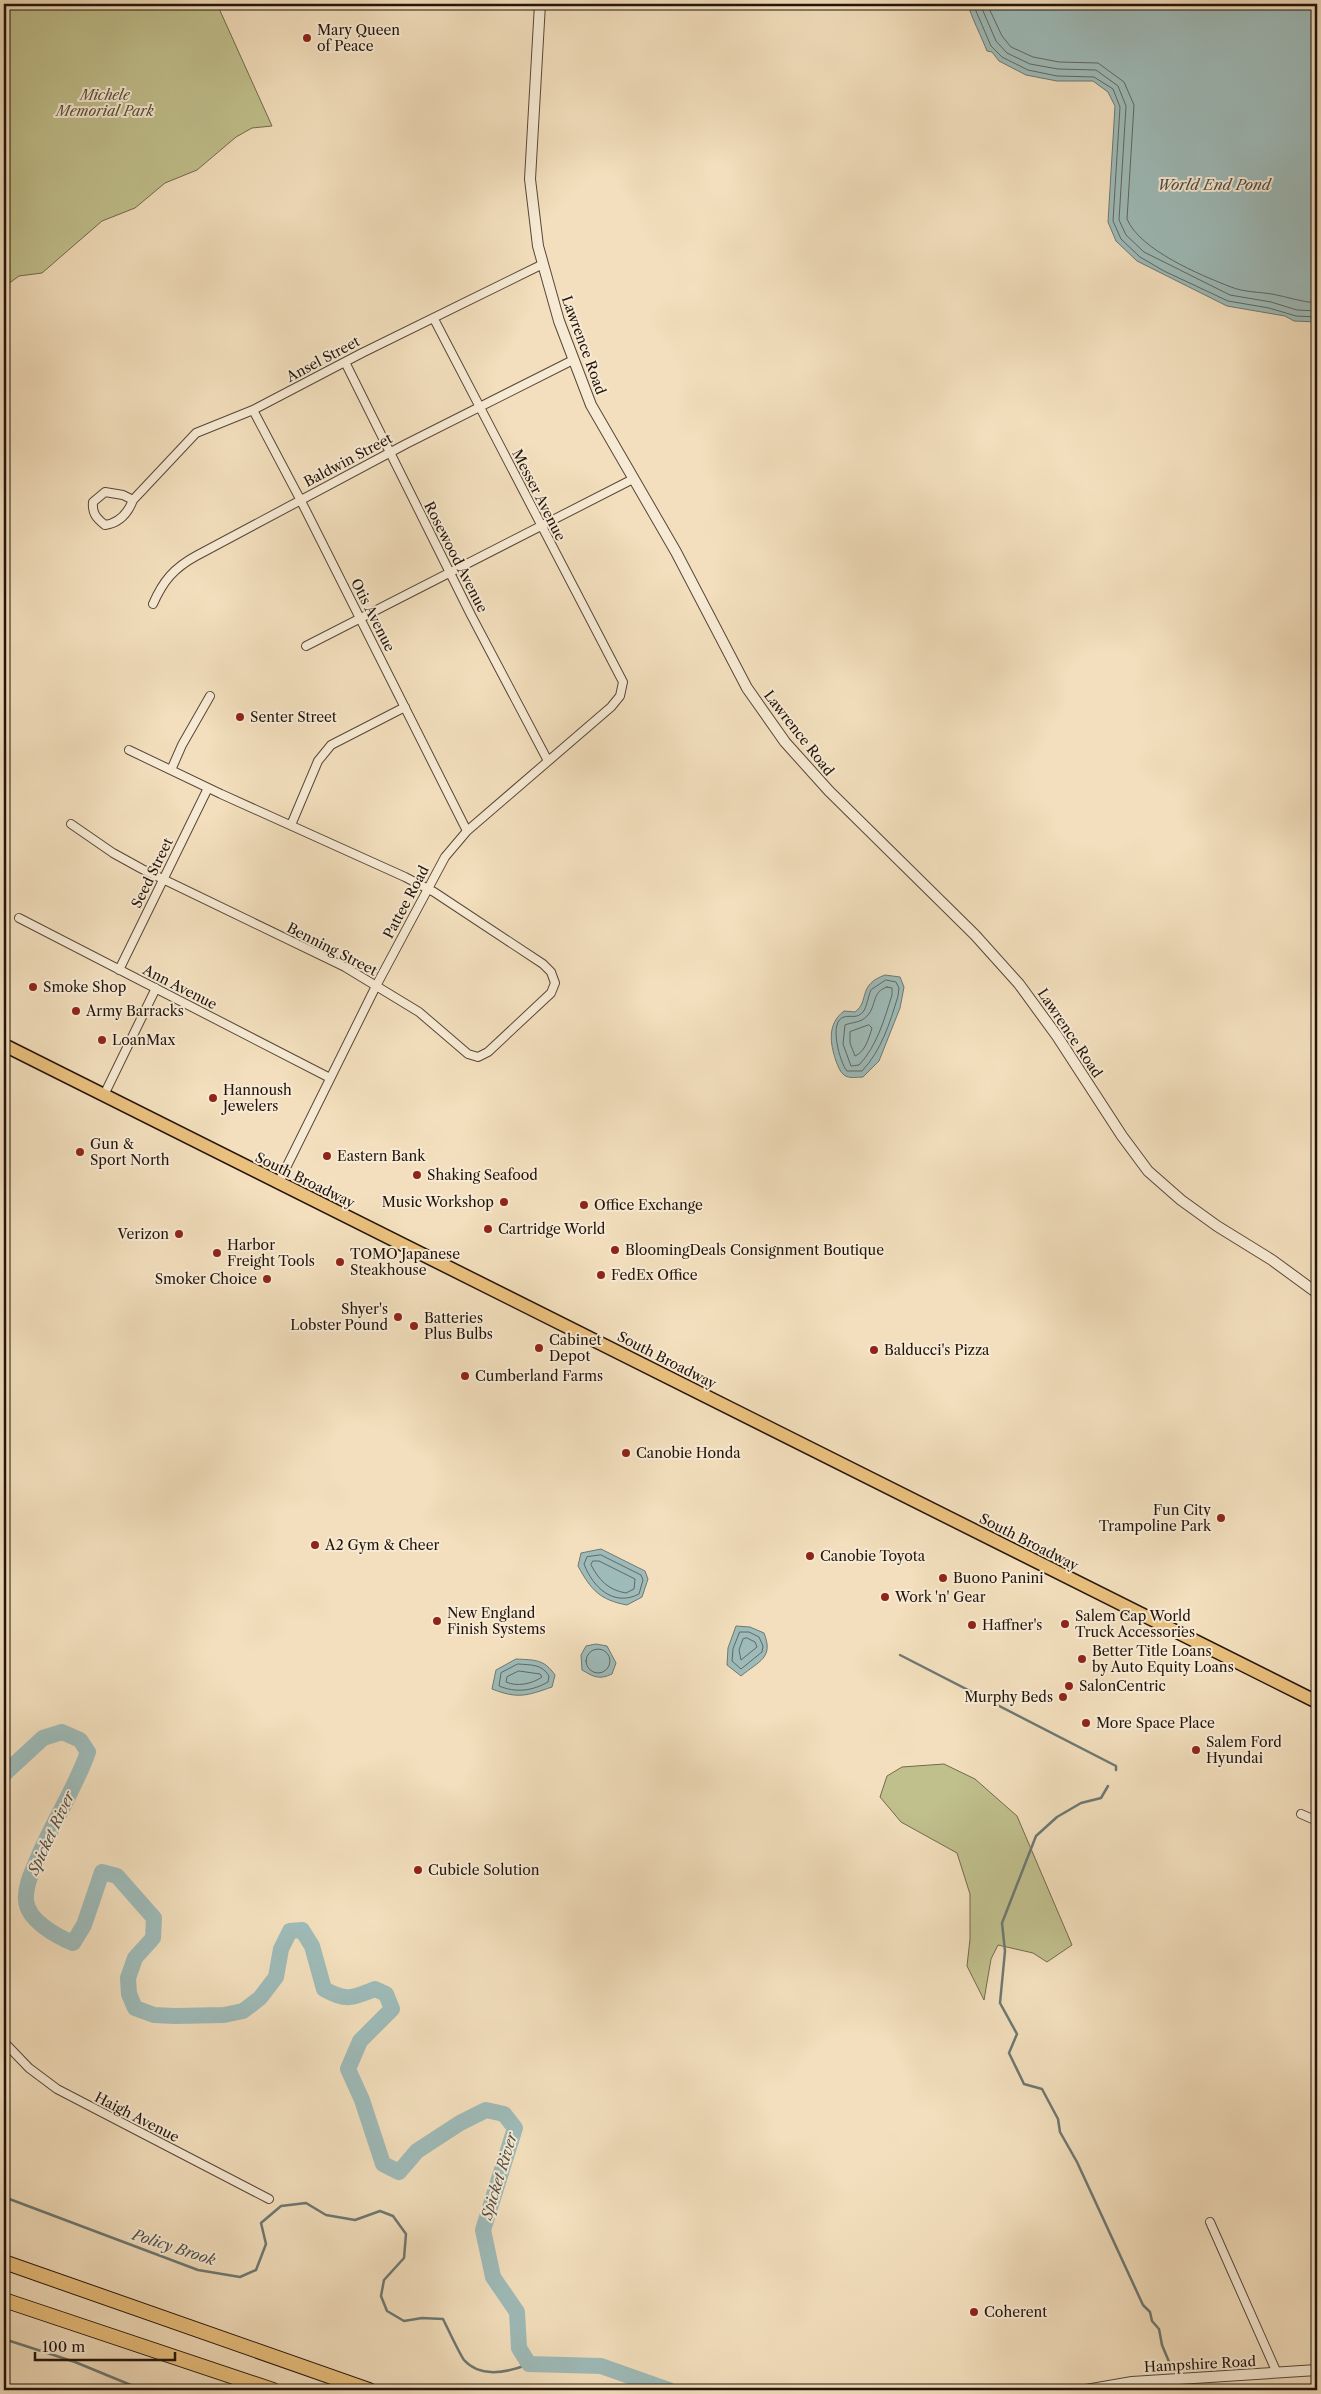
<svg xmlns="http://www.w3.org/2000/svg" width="1321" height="2394" font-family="'Libre Caslon Text',serif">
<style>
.green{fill:#c0c08d;stroke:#726a4c}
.water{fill:#9ebbb9;stroke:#6d7873}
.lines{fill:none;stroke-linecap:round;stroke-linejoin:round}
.shore{stroke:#606862;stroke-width:1}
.stream{stroke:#6d7873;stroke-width:2.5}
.river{stroke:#9ebbb9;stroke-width:16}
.minor-casing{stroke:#574738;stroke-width:10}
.tertiary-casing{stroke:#574738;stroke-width:12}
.primary-casing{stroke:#23140b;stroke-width:15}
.motorway-casing{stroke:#23140b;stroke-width:16}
.minor{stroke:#f7ead4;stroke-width:8}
.tertiary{stroke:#f7ead4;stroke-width:10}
.primary{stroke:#eac07e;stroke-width:12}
.motorway{stroke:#eac07e;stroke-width:14}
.poi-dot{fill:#8f2418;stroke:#f7ead4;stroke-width:2}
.labels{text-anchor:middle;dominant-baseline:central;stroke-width:4;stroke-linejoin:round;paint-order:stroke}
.poi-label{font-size:14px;fill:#23140b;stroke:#f7ead4;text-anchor:start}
.park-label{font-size:14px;font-style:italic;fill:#5a5038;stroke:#f7ead4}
.street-label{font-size:14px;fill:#23140b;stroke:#f7ead4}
.water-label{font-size:15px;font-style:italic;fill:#4e4e48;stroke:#f7ead4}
</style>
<rect width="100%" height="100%" fill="#f3dfbd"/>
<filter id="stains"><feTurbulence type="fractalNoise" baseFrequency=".004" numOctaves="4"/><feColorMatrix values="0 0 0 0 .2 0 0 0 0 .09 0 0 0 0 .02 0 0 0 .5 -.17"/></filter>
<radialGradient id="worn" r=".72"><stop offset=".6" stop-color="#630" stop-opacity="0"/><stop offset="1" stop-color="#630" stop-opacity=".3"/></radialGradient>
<path class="green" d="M 4,4 L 217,4 L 272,126 L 252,128 L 236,137 L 197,170 L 165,183 L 135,208 L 102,221 L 42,273 L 19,276 L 4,287 Z
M 944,1764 L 975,1779 L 1017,1816 L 1072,1945 L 1047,1962 L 1033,1953 L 998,1945 L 991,1959 L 984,2000 L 967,1966 L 970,1939 L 970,1894 L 957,1853 L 901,1822 L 880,1797 L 887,1776 L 902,1767 Z"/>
<path class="water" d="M 968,4 L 1317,4 L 1317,322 L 1294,321 L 1285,316 L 1227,306 L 1137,261 L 1116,241 L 1108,222 L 1115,106 L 1108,92 L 1093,81 L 1057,81 L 1026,75 L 999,61 L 992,52 L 987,51 C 983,40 969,12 968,4 Z
M 885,975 L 900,977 L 904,987 L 900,1008 L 879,1061 L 863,1077 C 858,1077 849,1079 844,1075 C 840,1072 838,1066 836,1061 C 830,1043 827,1024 844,1011 L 855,1012 C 870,1001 857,985 885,975 Z
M 601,1549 L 645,1571 L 648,1579 L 642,1597 L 627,1605 C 600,1600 591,1590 578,1566 L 581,1553 Z
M 736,1626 L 750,1627 L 764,1633 C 774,1658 759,1661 741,1676 L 727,1665 L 728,1648 Z
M 596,1644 L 607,1646 L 616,1663 L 612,1674 C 599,1680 594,1677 582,1670 L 581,1655 L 586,1646 Z
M 516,1659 C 535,1660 544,1659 555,1675 L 552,1687 C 526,1696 518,1699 492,1689 L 496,1670 Z"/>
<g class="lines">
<path class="shore" d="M 973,4 L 991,46 L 1002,57 L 1028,70 L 1057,76 L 1094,77 L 1113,89 L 1120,107 L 1113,221 L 1121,239 L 1140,257 L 1164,271 L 1228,301 L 1269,308 L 1296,316 L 1317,317
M 980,4 L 996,41 L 1007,53 L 1030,64 L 1058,69 L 1096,70 L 1118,86 L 1126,106 L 1119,220 L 1126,235 L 1144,252 L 1230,295 L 1271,302 L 1297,310 L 1317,311
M 987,4 L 1002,36 L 1011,47 L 1033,57 L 1059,62 L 1098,63 L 1124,82 L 1134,105 L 1127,219 C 1140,250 1200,275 1231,287 C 1243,292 1259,292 1272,294 C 1288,297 1301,302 1317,303
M 886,980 L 896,982 L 899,988 L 898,996 C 890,1023 881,1051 862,1071 L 847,1071 C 840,1063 828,1021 844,1017 C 851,1015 857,1019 863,1012 C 867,1007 868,996 871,990 Z
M 887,987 L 892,988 L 892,995 C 884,1020 877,1046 859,1065 L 851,1066 L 843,1044 L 845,1025 C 852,1022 861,1023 867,1016 C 877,1006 871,992 887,987 Z
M 869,1025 L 872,1028 C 869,1038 865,1052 855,1056 L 850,1043 L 850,1032 Z
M 601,1555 L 641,1575 L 643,1580 L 639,1594 C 614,1607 593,1588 584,1564 L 587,1557 Z
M 593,1561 L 599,1561 L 635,1579 L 634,1589 L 626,1593 C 608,1590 599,1580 591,1565 Z
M 740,1632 L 749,1632 L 759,1637 L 763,1646 L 762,1652 L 741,1669 L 732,1661 L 733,1649 Z
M 747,1638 L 755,1642 L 757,1647 L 741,1660 L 739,1650 L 743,1639 Z
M586 1661a12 12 0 1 1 24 0a12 12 0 1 1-24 0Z
M 518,1664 C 531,1665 542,1664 549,1676 L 548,1682 C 532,1691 516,1693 499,1686 L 501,1673 Z
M 519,1671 L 540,1674 L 542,1677 C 532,1684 517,1687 506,1682 L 507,1677 Z"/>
<path class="stream" d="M 900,1655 L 1116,1766 L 1116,1770
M 1108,1786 L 1101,1798 L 1081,1803 L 1057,1817 L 1036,1836 L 1002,1923 L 1005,1951 L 1000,2003 L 1017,2034 L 1009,2053 L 1024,2084 L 1042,2089 L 1058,2119 L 1060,2132 L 1077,2162 L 1143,2305 L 1150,2312 L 1152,2321 L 1159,2329 L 1162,2345 L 1172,2369
M 4,2197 L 198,2270 L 240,2277 L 256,2270 L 266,2244 L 261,2223 L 281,2206 L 306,2203 L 326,2215 L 355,2220 L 380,2211 L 393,2216 L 406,2234 L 404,2258 L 384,2280 L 381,2296 L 387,2311 L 404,2321 L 422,2318 L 443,2319 C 447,2327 460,2355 464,2360 C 481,2379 509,2372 529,2364
M 4,2339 L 75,2362 L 143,2390"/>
<path class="river" d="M 4,1774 L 43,1738 L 62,1732 L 80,1740 L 88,1752 C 75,1789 52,1823 37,1860 C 32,1872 25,1886 26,1900 C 27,1920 56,1936 73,1943 L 84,1925 L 102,1872 L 117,1876 L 154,1918 L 153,1938 L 135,1958 L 128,1978 L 129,1994 L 135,2008 L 154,2015 L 175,2016 L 224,2015 L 243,2011 L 260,1998 L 276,1977 L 281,1949 L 290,1931 L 302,1930 L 312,1946 L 324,1989 C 347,2002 352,1998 375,1989 L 386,1994 L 392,2009 L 360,2041 L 348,2069 L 362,2100 L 383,2164 L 399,2172 L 417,2151 L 460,2123 L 486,2110 L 504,2114 L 515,2128 L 483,2230 L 493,2277 L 517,2312 L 519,2348 L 529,2364 L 601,2366 L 669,2390"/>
<defs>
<path id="minor" d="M 345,362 L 471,615 L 548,761
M 253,410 L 300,499 L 467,831
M 133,500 C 128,513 119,523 105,525 C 96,518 92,513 93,502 L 105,492 L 123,495 L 133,500 L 196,433 L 253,410 L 362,353 L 543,264
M 153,604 C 163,581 174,568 196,556 L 406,444 L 573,360
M 306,646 L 633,479
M 171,770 L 182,745 L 210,696
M 71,824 L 113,853 L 142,869 L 345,967 L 419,1012 L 468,1054 L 478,1057 L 488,1052 L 551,993 L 555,983 L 551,972 L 543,964 L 434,892 L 405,877 L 221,794 L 129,750
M 291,825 L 318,761 L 331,745 L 405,707
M 19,918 L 330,1078
M 119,970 L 208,788
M 104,1095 L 156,988
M 278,1184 L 376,986 L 445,857 L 467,831 L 611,707 L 620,696 L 623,682 L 434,319
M 1301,1814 L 1317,1821
M 4,2042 L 29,2068 L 57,2089 L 269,2199
M 1210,2222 L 1277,2373"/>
<path id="tertiary" d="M 540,4 L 530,179 L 538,246 L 559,321 L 591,405 L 676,552 L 747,688 L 785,742 L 829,791 L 975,935 L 1019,984 L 1057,1036 L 1122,1136 L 1148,1171 L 1181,1200 L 1217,1226 L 1272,1260 L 1317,1293
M 1086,2390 L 1132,2382 L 1317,2370"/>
<path id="primary" d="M 4,1045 L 1317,1702"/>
<path id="motorway" d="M 4,2262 L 369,2390
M 4,2300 L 273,2390"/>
</defs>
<use href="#minor" class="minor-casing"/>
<use href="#tertiary" class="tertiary-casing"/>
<use href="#primary" class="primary-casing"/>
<use href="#motorway" class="motorway-casing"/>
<use href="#minor" class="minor"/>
<use href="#tertiary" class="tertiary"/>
<use href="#primary" class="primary"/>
<use href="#motorway" class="motorway"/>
</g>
<g class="poi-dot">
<circle cx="307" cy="38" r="5"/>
<circle cx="240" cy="717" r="5"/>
<circle cx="33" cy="987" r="5"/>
<circle cx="76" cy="1011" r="5"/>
<circle cx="102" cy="1040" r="5"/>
<circle cx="213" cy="1098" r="5"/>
<circle cx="80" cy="1152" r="5"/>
<circle cx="327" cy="1156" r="5"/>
<circle cx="417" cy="1175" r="5"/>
<circle cx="504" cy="1202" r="5"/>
<circle cx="584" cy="1205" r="5"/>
<circle cx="488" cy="1229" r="5"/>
<circle cx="179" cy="1234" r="5"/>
<circle cx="615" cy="1250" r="5"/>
<circle cx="217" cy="1253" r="5"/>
<circle cx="340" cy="1262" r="5"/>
<circle cx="601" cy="1275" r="5"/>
<circle cx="267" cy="1279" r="5"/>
<circle cx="398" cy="1317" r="5"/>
<circle cx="414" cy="1326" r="5"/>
<circle cx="539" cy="1348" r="5"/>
<circle cx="874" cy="1350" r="5"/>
<circle cx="465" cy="1376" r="5"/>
<circle cx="626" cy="1453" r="5"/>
<circle cx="1221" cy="1518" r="5"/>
<circle cx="315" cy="1545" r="5"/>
<circle cx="810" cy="1556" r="5"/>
<circle cx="943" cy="1578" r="5"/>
<circle cx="885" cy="1597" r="5"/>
<circle cx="437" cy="1621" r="5"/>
<circle cx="1065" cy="1624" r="5"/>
<circle cx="972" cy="1625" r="5"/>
<circle cx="1082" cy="1659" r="5"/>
<circle cx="1069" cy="1686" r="5"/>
<circle cx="1063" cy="1697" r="5"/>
<circle cx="1086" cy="1723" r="5"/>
<circle cx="1196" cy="1750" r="5"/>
<circle cx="418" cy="1870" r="5"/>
<circle cx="974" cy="2312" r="5"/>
</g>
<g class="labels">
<g class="poi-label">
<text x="317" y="30">Mary Queen<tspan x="317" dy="16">of Peace</tspan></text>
<text x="250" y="717">Senter Street</text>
<text x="43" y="987">Smoke Shop</text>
<text x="86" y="1011">Army Barracks</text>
<text x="112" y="1040">LoanMax</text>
<text x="223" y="1090">Hannoush<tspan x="223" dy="16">Jewelers</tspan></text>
<text x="90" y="1144">Gun &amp;<tspan x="90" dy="16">Sport North</tspan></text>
<text x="337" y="1156">Eastern Bank</text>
<text x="427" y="1175">Shaking Seafood</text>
<text x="494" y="1202" text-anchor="end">Music Workshop</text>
<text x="594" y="1205">Office Exchange</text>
<text x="498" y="1229">Cartridge World</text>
<text x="169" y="1234" text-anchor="end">Verizon</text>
<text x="227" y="1245">Harbor<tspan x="227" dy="16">Freight Tools</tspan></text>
<text x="625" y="1250">BloomingDeals Consignment Boutique</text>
<text x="350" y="1254">TOMO Japanese<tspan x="350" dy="16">Steakhouse</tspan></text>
<text x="611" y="1275">FedEx Office</text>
<text x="257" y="1279" text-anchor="end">Smoker Choice</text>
<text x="388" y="1309" text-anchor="end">Shyer's<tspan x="388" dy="16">Lobster Pound</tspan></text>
<text x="424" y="1318">Batteries<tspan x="424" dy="16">Plus Bulbs</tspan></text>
<text x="549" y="1340">Cabinet<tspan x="549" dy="16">Depot</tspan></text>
<text x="884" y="1350">Balducci's Pizza</text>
<text x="475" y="1376">Cumberland Farms</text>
<text x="636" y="1453">Canobie Honda</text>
<text x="1211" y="1510" text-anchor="end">Fun City<tspan x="1211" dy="16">Trampoline Park</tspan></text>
<text x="325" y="1545">A2 Gym &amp; Cheer</text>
<text x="820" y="1556">Canobie Toyota</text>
<text x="953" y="1578">Buono Panini</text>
<text x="895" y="1597">Work 'n' Gear</text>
<text x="447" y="1613">New England<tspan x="447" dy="16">Finish Systems</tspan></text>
<text x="1075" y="1616">Salem Cap World<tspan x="1075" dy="16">Truck Accessories</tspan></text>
<text x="982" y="1625">Haffner's</text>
<text x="1092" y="1651">Better Title Loans<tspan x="1092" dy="16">by Auto Equity Loans</tspan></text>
<text x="1079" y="1686">SalonCentric</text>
<text x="1053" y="1697" text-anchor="end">Murphy Beds</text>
<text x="1096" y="1723">More Space Place</text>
<text x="1206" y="1742">Salem Ford<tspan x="1206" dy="16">Hyundai</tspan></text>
<text x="428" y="1870">Cubicle Solution</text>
<text x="984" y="2312">Coherent</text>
</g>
<g class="park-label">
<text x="105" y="95">Michele<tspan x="105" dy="16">Memorial Park</tspan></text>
</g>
<g class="street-label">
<text transform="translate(584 345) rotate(70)">Lawrence Road</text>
<text transform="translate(323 359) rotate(-28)">Ansel Street</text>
<text transform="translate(348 460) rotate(-28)">Baldwin Street</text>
<text transform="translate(539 495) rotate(63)">Messer Avenue</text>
<text transform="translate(456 557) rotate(63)">Rosewood Avenue</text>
<text transform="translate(373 615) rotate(63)">Otis Avenue</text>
<text transform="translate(799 733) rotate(52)">Lawrence Road</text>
<text transform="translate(152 873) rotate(-64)">Seed Street</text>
<text transform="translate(406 902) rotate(-62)">Pattee Road</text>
<text transform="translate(332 949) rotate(27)">Benning Street</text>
<text transform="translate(180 987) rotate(27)">Ann Avenue</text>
<text transform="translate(1070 1033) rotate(56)">Lawrence Road</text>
<text transform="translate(305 1180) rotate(26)">South Broadway</text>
<text transform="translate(667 1360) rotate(27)">South Broadway</text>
<text transform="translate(1029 1542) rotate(27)">South Broadway</text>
<text transform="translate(137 2117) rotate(27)">Haigh Avenue</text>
<text transform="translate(1200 2364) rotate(-3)">Hampshire Road</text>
</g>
<g class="water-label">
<text x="1214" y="184">World End Pond</text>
<text transform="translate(51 1833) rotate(-65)">Spicket River</text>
<text transform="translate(499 2176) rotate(-73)">Spicket River</text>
<text transform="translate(174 2247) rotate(18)">Policy Brook</text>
</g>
</g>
<rect width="1321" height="2394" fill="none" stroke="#f3dfbd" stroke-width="20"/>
<rect x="5" y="5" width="1311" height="2384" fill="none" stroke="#23140b" stroke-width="2.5"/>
<rect x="10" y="10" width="1301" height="2374" fill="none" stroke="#23140b"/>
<path d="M35 2352v8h140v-8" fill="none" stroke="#23140b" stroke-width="2.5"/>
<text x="42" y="2352" font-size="15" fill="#23140b" stroke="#f7ead4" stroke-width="4" paint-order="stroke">100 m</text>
<rect width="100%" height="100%" filter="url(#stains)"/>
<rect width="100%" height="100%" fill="url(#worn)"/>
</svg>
